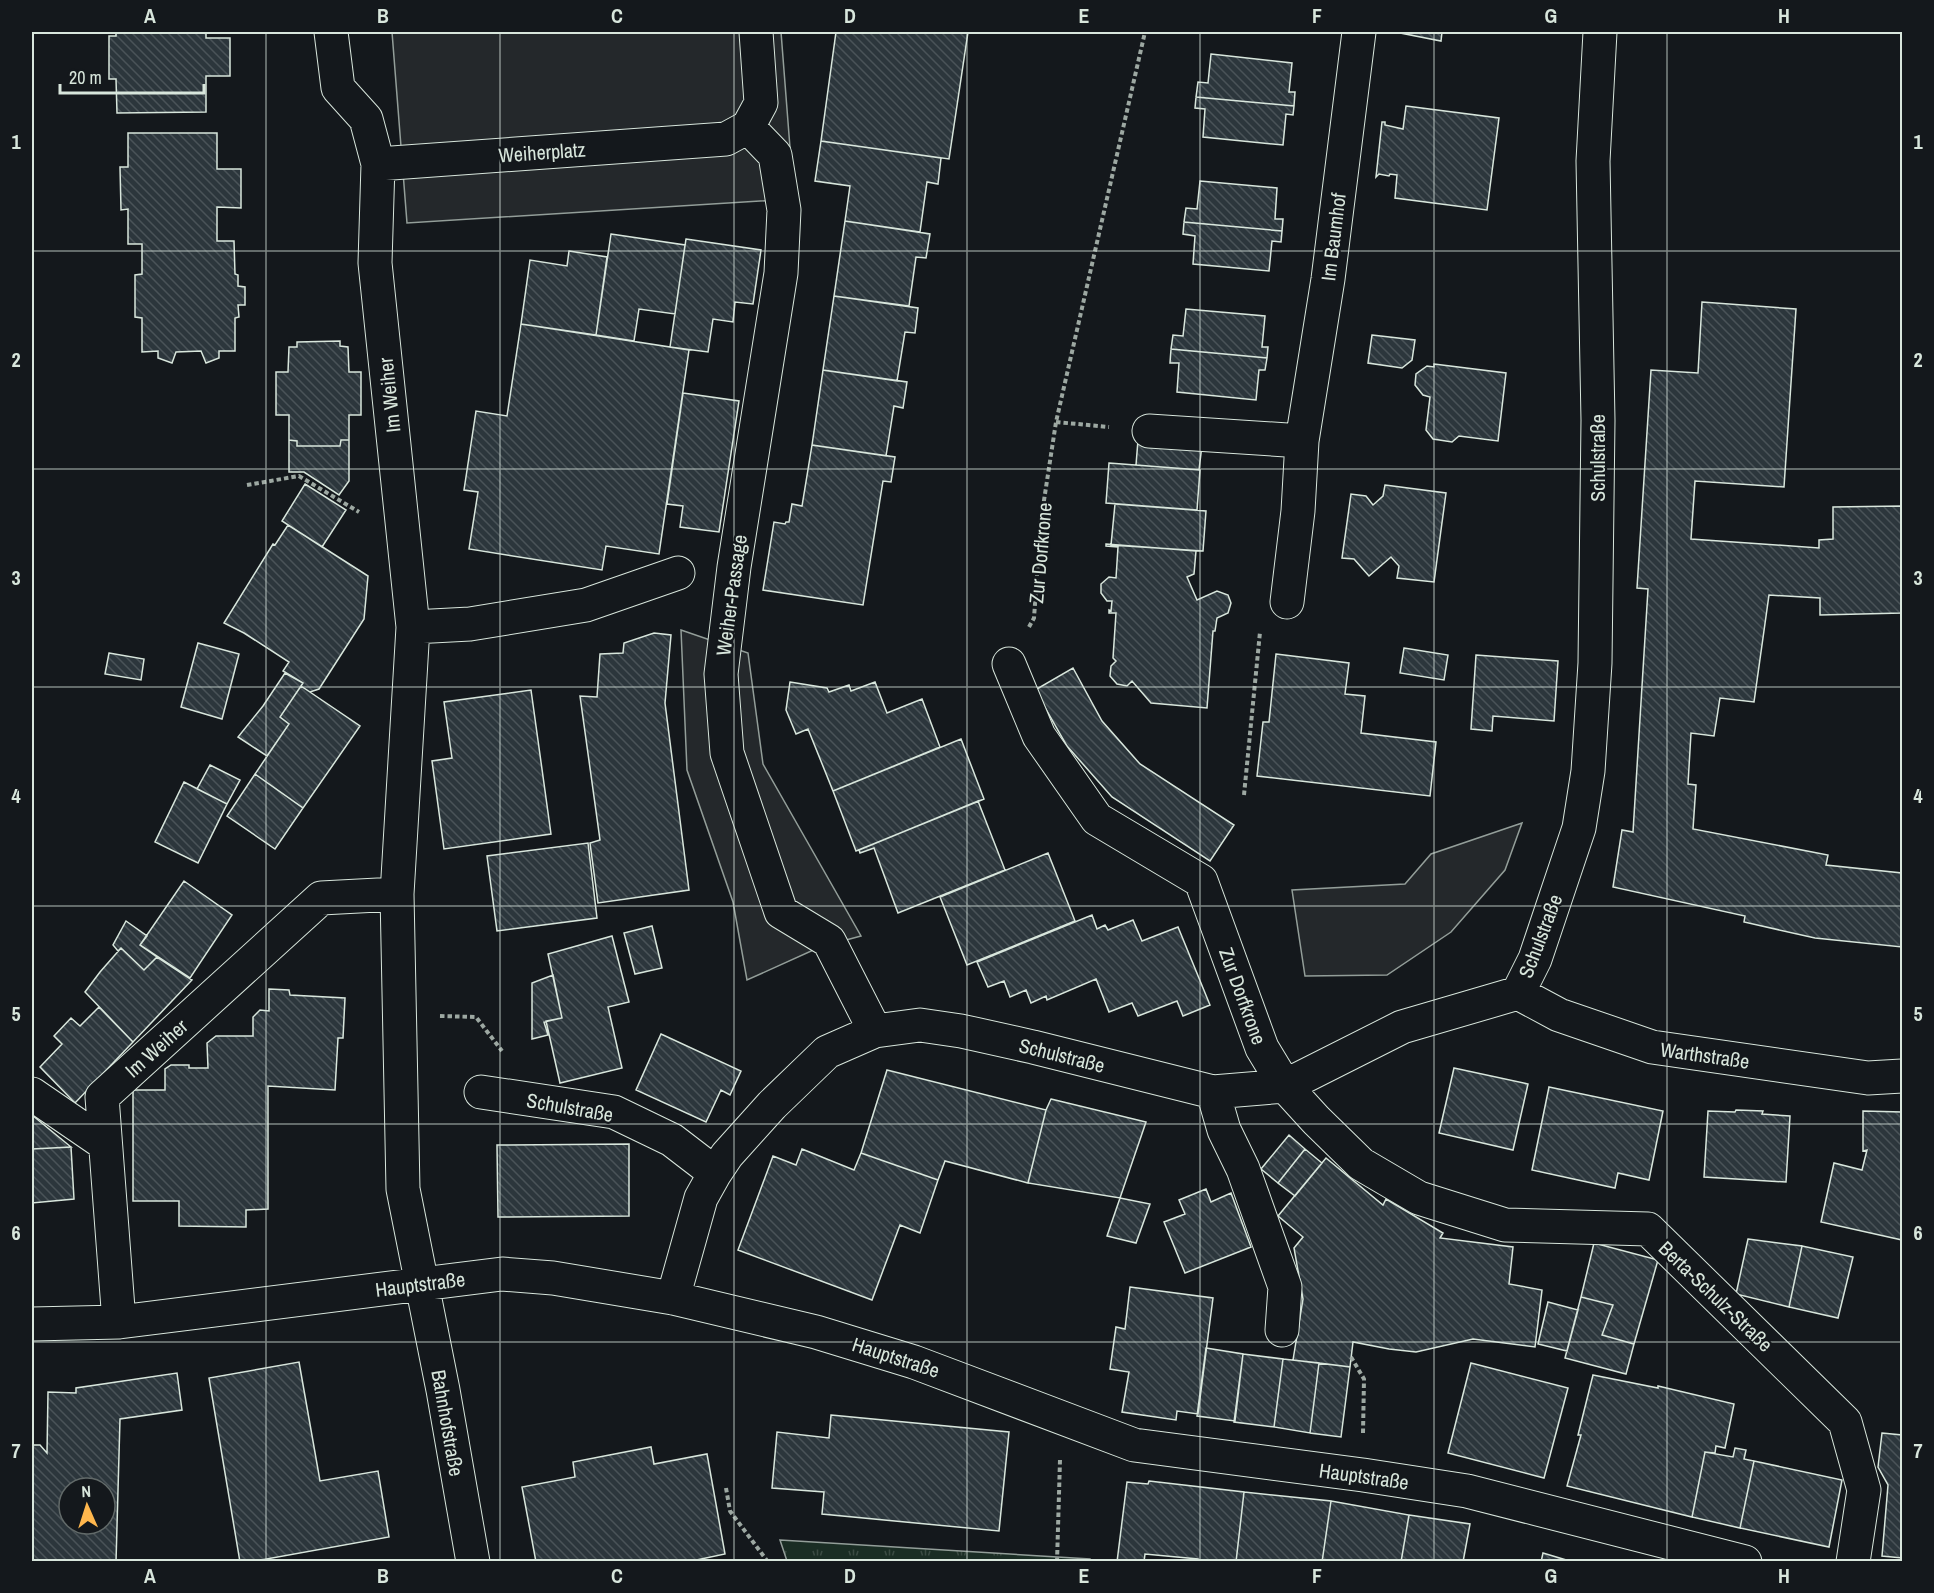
<svg xmlns="http://www.w3.org/2000/svg" width="1934" height="1593" font-family="'Archivo Narrow',sans-serif">
<style>
.park{fill:url(#park-tufts);stroke:#939e99;stroke-width:1.5}
.parking{fill:#24282b;stroke:#939e99;stroke-width:1.5}
.building{fill:url(#building-back-hatch);stroke:#d8e6dc;stroke-width:1.5;fill-rule:evenodd}
.lines{fill:none;stroke-linecap:round;stroke-linejoin:round}
.minor-casing{stroke:#d8e6dc;stroke-width:35}
.path{stroke:#9da8a2;stroke-width:4;stroke-dasharray:4.5 3;stroke-linecap:butt}
.minor{stroke:#14181c;stroke-width:33}
.grid{fill:none;stroke:#d8e6dc;stroke-width:1.5;stroke-opacity:0.55}
.labels{text-anchor:middle;dominant-baseline:central;stroke-width:4.5;stroke-linejoin:round;paint-order:stroke}
.street-label{font-size:20px;fill:#d8e6dc;stroke:#14181c}
.neatline{fill:none;stroke:#d8e6dc;stroke-width:2}
.grid-label{font-size:20px;text-anchor:middle;font-weight:bold;fill:#d8e6dc}
</style>
<defs>
<pattern id="park-tufts" width="24" height="20" patternUnits="userSpaceOnUse" patternTransform="scale(1.5)"><rect width="24" height="20" fill="#1a2d24"/><path d="M3 7l-1-3M5 7V3M7 7l1-3M15 17l-1-3M17 17v-4M19 17l1-3" fill="none" stroke="#3b4b43"/></pattern>
<pattern id="building-back-hatch" width="6" height="6" patternUnits="userSpaceOnUse" patternTransform="scale(1.5)"><rect width="6" height="6" fill="#2c363c"/><path d="M-1 5l2 2M0 0l6 6M5-1l2 2" fill="none" stroke="#4a5358"/></pattern>
</defs>
<rect width="100%" height="100%" fill="#14181c"/>
<path class="park" d="M 780,1540 L 1090,1559 L 1090,1561 L 787,1561 Z"/>
<path class="parking" d="M 392,32 L 781,32 L 794,199 L 407,223 Z
M 681,630 L 748,653 L 763,764 L 861,936 L 820,947 L 747,980 L 733,902 L 687,770 Z
M 1522,823 L 1505,870 L 1451,932 L 1387,975 L 1305,976 L 1292,890 L 1405,884 L 1431,854 Z"/>
<path class="building" d="M 116,32 L 206,32 L 206,38 L 230,38 L 230,76 L 206,76 L 206,112 L 117,113 L 116,79 L 109,79 L 109,36 L 116,36 Z
M 836,32 L 968,32 L 949,159 L 821,141 Z
M 1395,32 L 1442,32 L 1441,41 Z
M 1211,54 L 1292,63 L 1289,92 L 1295,92 L 1294,106 L 1196,97 L 1198,82 L 1208,83 Z
M 1196,97 L 1294,106 L 1293,115 L 1286,114 L 1283,145 L 1203,137 L 1205,109 L 1195,108 Z
M 1406,106 L 1499,118 L 1487,210 L 1395,198 L 1397,175 L 1390,174 L 1389,176 L 1379,174 L 1376,177 L 1382,122 L 1385,122 L 1385,125 L 1403,129 Z
M 128,133 L 217,133 L 217,169 L 241,169 L 241,208 L 217,207 L 217,241 L 234,241 L 235,274 L 238,275 L 238,286 L 245,287 L 245,305 L 238,305 L 239,317 L 235,318 L 235,351 L 219,351 L 219,358 L 206,363 L 201,351 L 176,352 L 172,363 L 158,358 L 158,351 L 142,352 L 142,318 L 135,317 L 135,275 L 142,274 L 142,244 L 128,244 L 128,209 L 121,210 L 120,167 L 128,167 Z
M 821,141 L 941,158 L 938,184 L 927,182 L 920,232 L 845,221 L 850,186 L 815,181 Z
M 1200,181 L 1277,188 L 1275,219 L 1283,219 L 1282,231 L 1184,222 L 1186,208 L 1197,209 Z
M 845,221 L 930,234 L 926,258 L 916,257 L 909,306 L 834,296 Z
M 1184,222 L 1282,231 L 1281,242 L 1272,241 L 1269,271 L 1193,264 L 1195,236 L 1183,234 Z
M 611,234 L 685,245 L 675,314 L 639,309 L 634,341 L 596,335 Z
M 686,239 L 761,250 L 753,304 L 735,302 L 733,322 L 713,319 L 708,352 L 670,347 Z
M 569,251 L 607,257 L 596,335 L 521,324 L 530,260 L 567,266 Z
M 834,296 L 918,308 L 915,333 L 905,332 L 897,381 L 823,370 Z
M 1702,302 L 1796,309 L 1784,487 L 1695,481 L 1691,539 L 1819,548 L 1819,540 L 1833,539 L 1833,507 L 1902,506 L 1902,613 L 1820,615 L 1820,598 L 1769,595 L 1754,702 L 1720,698 L 1714,736 L 1691,733 L 1688,784 L 1696,785 L 1693,829 L 1828,855 L 1826,865 L 1902,873 L 1902,947 L 1815,938 L 1744,922 L 1745,916 L 1613,887 L 1622,830 L 1633,832 L 1648,589 L 1637,588 L 1651,370 L 1698,373 Z
M 1186,309 L 1265,316 L 1262,347 L 1268,347 L 1267,358 L 1171,349 L 1173,335 L 1183,336 Z
M 521,324 L 689,350 L 659,554 L 606,546 L 602,570 L 469,549 L 478,492 L 464,490 L 476,411 L 507,416 Z
M 1372,335 L 1415,340 L 1412,360 L 1402,368 L 1368,363 Z
M 340,341 L 340,346 L 348,347 L 349,372 L 361,372 L 361,415 L 349,415 L 349,440 L 341,440 L 340,446 L 297,446 L 297,441 L 289,440 L 289,415 L 276,415 L 276,372 L 288,372 L 289,347 L 297,347 L 297,342 Z
M 1171,349 L 1267,358 L 1265,370 L 1259,370 L 1256,400 L 1177,392 L 1179,363 L 1170,363 Z
M 1434,364 L 1506,373 L 1498,441 L 1459,436 L 1452,442 L 1433,439 L 1426,430 L 1430,397 L 1423,395 L 1415,385 L 1416,374 L 1427,366 L 1434,367 Z
M 823,370 L 907,382 L 903,408 L 894,406 L 886,456 L 812,445 Z
M 683,393 L 739,401 L 719,532 L 680,527 L 683,506 L 667,504 Z
M 289,440 L 297,441 L 297,446 L 340,446 L 341,440 L 349,440 L 349,481 L 339,495 L 304,472 L 289,472 Z
M 1138,440 L 1202,445 L 1199,470 L 1136,465 Z
M 812,445 L 895,457 L 891,482 L 883,481 L 863,605 L 763,590 L 774,522 L 785,524 L 786,522 L 789,522 L 792,504 L 802,506 Z
M 1109,463 L 1200,470 L 1197,510 L 1106,503 Z
M 305,484 L 346,510 L 322,547 L 282,521 Z
M 1385,485 L 1446,493 L 1434,582 L 1397,578 L 1399,566 L 1391,557 L 1369,576 L 1354,559 L 1342,558 L 1351,494 L 1366,496 L 1373,505 L 1383,496 Z
M 1115,504 L 1206,511 L 1203,551 L 1111,545 Z
M 288,525 L 368,576 L 364,619 L 319,689 L 310,692 L 301,686 L 303,683 L 283,671 L 289,662 L 244,633 L 224,623 L 273,544 L 275,545 Z
M 1106,544 L 1196,551 L 1194,574 L 1187,577 L 1197,600 L 1217,591 L 1228,595 L 1231,603 L 1228,613 L 1217,618 L 1215,631 L 1213,631 L 1207,708 L 1151,703 L 1132,681 L 1127,686 L 1117,684 L 1110,676 L 1111,666 L 1116,661 L 1113,658 L 1116,613 L 1109,613 L 1109,610 L 1111,611 L 1112,601 L 1107,601 L 1101,593 L 1101,584 L 1109,577 L 1116,578 L 1118,547 L 1106,546 Z
M 654,633 L 671,635 L 665,703 L 689,890 L 598,903 L 590,843 L 600,840 L 580,696 L 597,697 L 600,654 L 623,653 L 624,643 Z
M 198,643 L 239,654 L 222,719 L 181,707 Z
M 1404,648 L 1448,655 L 1444,680 L 1400,673 Z
M 109,653 L 144,659 L 141,680 L 105,674 Z
M 1276,654 L 1349,663 L 1345,694 L 1365,696 L 1361,733 L 1436,742 L 1430,796 L 1257,776 L 1263,722 L 1269,722 Z
M 1476,655 L 1558,661 L 1554,721 L 1493,716 L 1492,731 L 1471,729 Z
M 1073,668 L 1102,721 L 1140,764 L 1234,825 L 1210,861 L 1112,797 L 1067,746 L 1035,690 Z
M 285,673 L 303,683 L 280,717 L 289,724 L 267,756 L 238,737 L 263,706 Z
M 790,682 L 827,688 L 829,692 L 849,685 L 851,691 L 875,682 L 887,713 L 922,699 L 940,747 L 833,791 L 808,729 L 796,734 L 786,710 Z
M 301,686 L 360,726 L 303,808 L 255,774 L 289,724 L 280,717 Z
M 531,690 L 551,834 L 444,849 L 432,761 L 452,758 L 444,702 Z
M 961,739 L 984,799 L 856,851 L 833,791 Z
M 210,765 L 240,780 L 227,804 L 197,789 Z
M 255,774 L 303,808 L 275,849 L 227,816 Z
M 184,782 L 227,804 L 198,863 L 155,842 Z
M 978,801 L 1005,870 L 898,913 L 874,848 L 860,853 L 859,850 Z
M 588,843 L 597,918 L 497,931 L 487,856 Z
M 1048,853 L 1075,921 L 967,965 L 940,897 Z
M 184,881 L 232,915 L 190,978 L 140,945 Z
M 1092,915 L 1097,929 L 1105,925 L 1108,930 L 1133,920 L 1142,941 L 1178,927 L 1210,1005 L 1183,1016 L 1177,1001 L 1138,1016 L 1132,1003 L 1109,1012 L 1096,979 L 1047,1000 L 1046,996 L 1031,1003 L 1026,990 L 1010,997 L 1004,981 L 988,987 L 977,962 Z
M 126,921 L 147,936 L 140,945 L 157,957 L 144,970 L 121,948 L 118,951 L 113,945 Z
M 652,926 L 662,968 L 635,974 L 624,933 Z
M 612,936 L 629,1002 L 608,1007 L 622,1068 L 560,1083 L 546,1021 L 562,1018 L 548,954 Z
M 121,948 L 144,970 L 157,957 L 192,980 L 133,1042 L 85,992 L 100,972 Z
M 553,975 L 562,1018 L 544,1022 L 548,1035 L 532,1039 L 532,983 Z
M 269,989 L 289,990 L 290,995 L 345,998 L 343,1038 L 338,1038 L 335,1090 L 268,1086 L 268,1209 L 246,1210 L 246,1227 L 179,1226 L 179,1201 L 133,1201 L 133,1090 L 165,1090 L 165,1069 L 171,1065 L 189,1065 L 189,1068 L 208,1068 L 207,1043 L 216,1036 L 253,1036 L 253,1017 L 260,1010 L 269,1011 Z
M 99,1007 L 133,1042 L 75,1103 L 40,1067 L 62,1044 L 54,1036 L 71,1018 L 80,1026 Z
M 661,1034 L 741,1071 L 730,1095 L 721,1090 L 706,1122 L 636,1090 Z
M 1454,1068 L 1528,1084 L 1513,1150 L 1439,1133 Z
M 887,1070 L 1046,1110 L 1028,1183 L 945,1161 L 938,1180 L 861,1153 Z
M 1549,1087 L 1663,1111 L 1649,1180 L 1618,1173 L 1615,1188 L 1532,1170 Z
M 1051,1099 L 1146,1122 L 1120,1198 L 1028,1183 L 1046,1110 Z
M 1736,1110 L 1763,1111 L 1762,1114 L 1790,1116 L 1786,1182 L 1704,1177 L 1708,1111 L 1735,1112 Z
M 1863,1111 L 1902,1112 L 1902,1240 L 1821,1222 L 1834,1163 L 1862,1170 L 1867,1150 L 1863,1151 Z
M 32,1115 L 71,1147 L 32,1149 Z
M 1289,1135 L 1305,1149 L 1278,1183 L 1261,1169 Z
M 629,1144 L 629,1216 L 498,1217 L 497,1145 Z
M 71,1147 L 74,1199 L 32,1203 L 32,1149 Z
M 802,1149 L 854,1170 L 861,1153 L 938,1180 L 920,1233 L 900,1225 L 872,1300 L 738,1250 L 773,1156 L 796,1165 Z
M 1305,1149 L 1322,1163 L 1295,1196 L 1278,1183 Z
M 1326,1158 L 1383,1205 L 1386,1199 L 1443,1233 L 1440,1238 L 1513,1247 L 1509,1284 L 1542,1290 L 1535,1347 L 1473,1339 L 1416,1352 L 1389,1349 L 1353,1342 L 1350,1367 L 1293,1360 L 1303,1299 L 1294,1248 L 1303,1237 L 1278,1216 Z
M 1206,1189 L 1211,1202 L 1231,1193 L 1251,1247 L 1185,1273 L 1164,1222 L 1185,1214 L 1179,1200 Z
M 1120,1198 L 1150,1204 L 1136,1243 L 1107,1236 Z
M 1748,1239 L 1802,1246 L 1789,1307 L 1736,1294 Z
M 1594,1243 L 1658,1260 L 1634,1344 L 1602,1335 L 1613,1305 L 1581,1297 Z
M 1802,1246 L 1853,1257 L 1838,1318 L 1789,1307 Z
M 1130,1287 L 1213,1298 L 1198,1414 L 1177,1411 L 1176,1420 L 1122,1412 L 1129,1372 L 1110,1369 L 1116,1327 L 1125,1329 Z
M 1581,1297 L 1613,1305 L 1602,1335 L 1634,1344 L 1626,1374 L 1565,1358 Z
M 1548,1302 L 1578,1310 L 1567,1351 L 1538,1344 Z
M 1206,1348 L 1243,1354 L 1235,1421 L 1197,1416 Z
M 1243,1354 L 1283,1359 L 1274,1427 L 1234,1422 Z
M 1283,1359 L 1319,1363 L 1310,1433 L 1274,1427 Z
M 299,1362 L 320,1481 L 378,1471 L 389,1537 L 250,1562 L 240,1562 L 209,1378 Z
M 1319,1363 L 1350,1367 L 1341,1437 L 1310,1433 Z
M 1471,1363 L 1568,1388 L 1544,1478 L 1448,1453 Z
M 177,1373 L 182,1410 L 120,1419 L 116,1562 L 32,1562 L 32,1445 L 40,1445 L 47,1453 L 48,1392 L 76,1393 L 76,1388 ZM 69,1488 L 105,1488 L 105,1524 L 69,1524 Z
M 1593,1375 L 1658,1388 L 1658,1386 L 1734,1404 L 1725,1448 L 1716,1446 L 1715,1453 L 1705,1452 L 1692,1517 L 1567,1486 L 1581,1435 L 1578,1435 Z
M 831,1415 L 1009,1432 L 999,1531 L 822,1514 L 824,1492 L 772,1488 L 777,1432 L 829,1438 Z
M 1882,1433 L 1902,1435 L 1902,1558 L 1882,1556 L 1888,1485 L 1878,1467 Z
M 651,1447 L 654,1464 L 707,1454 L 725,1554 L 687,1562 L 536,1562 L 522,1487 L 575,1477 L 573,1462 Z
M 1735,1448 L 1746,1450 L 1744,1459 L 1754,1461 L 1740,1528 L 1692,1517 L 1705,1452 L 1733,1457 Z
M 1754,1461 L 1842,1480 L 1829,1547 L 1740,1528 Z
M 1149,1481 L 1244,1492 L 1236,1562 L 1198,1562 L 1198,1559 L 1145,1554 L 1144,1562 L 1117,1562 L 1127,1482 L 1148,1484 Z
M 1244,1492 L 1331,1501 L 1322,1562 L 1236,1562 Z
M 1331,1501 L 1409,1515 L 1401,1562 L 1322,1562 Z
M 1409,1515 L 1470,1524 L 1463,1562 L 1401,1562 Z
M 1543,1553 L 1573,1562 L 1541,1562 Z"/>
<g class="lines">
<defs>
<path id="minor" d="M 331,32 L 338,88 L 366,119 L 378,164 L 726,139 L 748,127 L 761,103 L 756,32
M 748,127 L 775,155 L 784,210 L 781,273 L 734,567 L 721,674 L 727,753 L 781,912 L 829,941 L 875,1031
M 378,164 L 375,263 L 413,627 L 397,894 L 403,1189 L 443,1390 L 473,1562
M 1149,431 L 1302,441
M 1287,602 L 1298,511 L 1302,441 L 1328,279 L 1359,32
M 413,627 L 470,624 L 586,605 L 678,573
M 1009,664 L 1039,736 L 1097,819 L 1201,881 L 1262,1048 L 1285,1086 L 1316,1120 L 1361,1164 L 1419,1198 L 1505,1225 L 1648,1229 L 1845,1422 L 1864,1490 L 1853,1562
M 1518,993 L 1559,1015 L 1652,1047 L 1868,1078 L 1902,1076
M 481,1092 L 614,1112 L 672,1140 L 715,1173
M 1213,1092 L 1224,1130 L 1243,1169 L 1285,1287 L 1282,1330
M 32,1094 L 105,1144
M 673,1298 L 701,1198 L 715,1173 L 727,1155 L 772,1105 L 827,1052 L 875,1031 L 920,1025 L 961,1031 L 1033,1047 L 1213,1092 L 1285,1086 L 1402,1027 L 1518,993 L 1535,959 L 1579,828 L 1588,771 L 1595,663 L 1598,420 L 1593,161 L 1600,32
M 119,1322 L 102,1097 L 321,898 L 397,894
M 32,1324 L 119,1322 L 502,1274 L 553,1278 L 673,1298 L 816,1332 L 914,1362 L 1134,1445 L 1363,1475 L 1467,1491 L 1745,1562"/>
</defs>
<use href="#minor" class="minor-casing"/>
<path class="path" d="M 1056,422 L 1109,427
M 247,485 L 299,476 L 359,512
M 1029,627 L 1034,618 L 1041,520 L 1056,422 L 1145,32
M 1244,795 L 1260,632
M 440,1016 L 476,1017 L 502,1051
M 1351,1357 L 1364,1379 L 1363,1433
M 726,1488 L 730,1511 L 768,1562
M 1057,1562 L 1060,1460"/>
<use href="#minor" class="minor"/>
</g>
<path class="grid" d="M 266,32 L 266,1562M 500,32 L 500,1562M 734,32 L 734,1562M 967,32 L 967,1562M 1200,32 L 1200,1562M 1434,32 L 1434,1562M 1667,32 L 1667,1562M 32,251 L 1902,251M 32,469 L 1902,469M 32,687 L 1902,687M 32,906 L 1902,906M 32,1124 L 1902,1124M 32,1342 L 1902,1342"/>
<g class="labels">
<g class="street-label">
<text transform="translate(542 152) rotate(-4)">Weiherplatz</text>
<text transform="translate(1333 237) rotate(-83)">Im Baumhof</text>
<text transform="translate(389 395) rotate(-96)">Im Weiher</text>
<text transform="translate(1597 458) rotate(-90)">Schulstraße</text>
<text transform="translate(1040 553) rotate(-85)">Zur Dorfkrone</text>
<text transform="translate(731 595) rotate(-82)">Weiher-Passage</text>
<text transform="translate(1540 936) rotate(-69)">Schulstraße</text>
<text transform="translate(1243 996) rotate(70)">Zur Dorfkrone</text>
<text transform="translate(156 1048) rotate(-42)">Im Weiher</text>
<text transform="translate(1062 1055) rotate(14)">Schulstraße</text>
<text transform="translate(1705 1055) rotate(8)">Warthstraße</text>
<text transform="translate(570 1107) rotate(10)">Schulstraße</text>
<text transform="translate(420 1284) rotate(-7)">Hauptstraße</text>
<text transform="translate(1716 1296) rotate(44)">Berta-Schulz-Straße</text>
<text transform="translate(896 1357) rotate(18)">Hauptstraße</text>
<text transform="translate(448 1423) rotate(80)">Bahnhofstraße</text>
<text transform="translate(1364 1476) rotate(8)">Hauptstraße</text>
</g>
</g>
<rect width="1934" height="1593" fill="none" stroke="#14181c" stroke-width="66"/>
<g transform="translate(87 1506) rotate(357)"><circle r="28" fill="#14181c" stroke="#626a69" stroke-width="1.5"/>
<path d="M0-4.5L10 22L0 15L-10 22Z" fill="#ffb74d"/>
<text y="-9" font-size="16" font-weight="bold" text-anchor="middle" fill="#d8e6dc">N</text>
</g>
<path d="M60 84v9h144v-9" fill="none" stroke="#d8e6dc" stroke-width="3"/>
<text x="69" y="84" font-size="18" fill="#d8e6dc" stroke="#14181c" stroke-width="4.5" paint-order="stroke">20 m</text>
<rect x="33" y="33" width="1868" height="1527" class="neatline"/>
<g class="grid-label">
<text x="150" y="23">A</text>
<text x="383" y="23">B</text>
<text x="617" y="23">C</text>
<text x="850" y="23">D</text>
<text x="1084" y="23">E</text>
<text x="1317" y="23">F</text>
<text x="1551" y="23">G</text>
<text x="1784" y="23">H</text>
<text x="16" y="149">1</text>
<text x="1918" y="149">1</text>
<text x="16" y="367">2</text>
<text x="1918" y="367">2</text>
<text x="16" y="585">3</text>
<text x="1918" y="585">3</text>
<text x="16" y="803">4</text>
<text x="1918" y="803">4</text>
<text x="16" y="1021">5</text>
<text x="1918" y="1021">5</text>
<text x="16" y="1240">6</text>
<text x="1918" y="1240">6</text>
<text x="16" y="1458">7</text>
<text x="1918" y="1458">7</text>
<text x="150" y="1583">A</text>
<text x="383" y="1583">B</text>
<text x="617" y="1583">C</text>
<text x="850" y="1583">D</text>
<text x="1084" y="1583">E</text>
<text x="1317" y="1583">F</text>
<text x="1551" y="1583">G</text>
<text x="1784" y="1583">H</text>
</g>
</svg>
